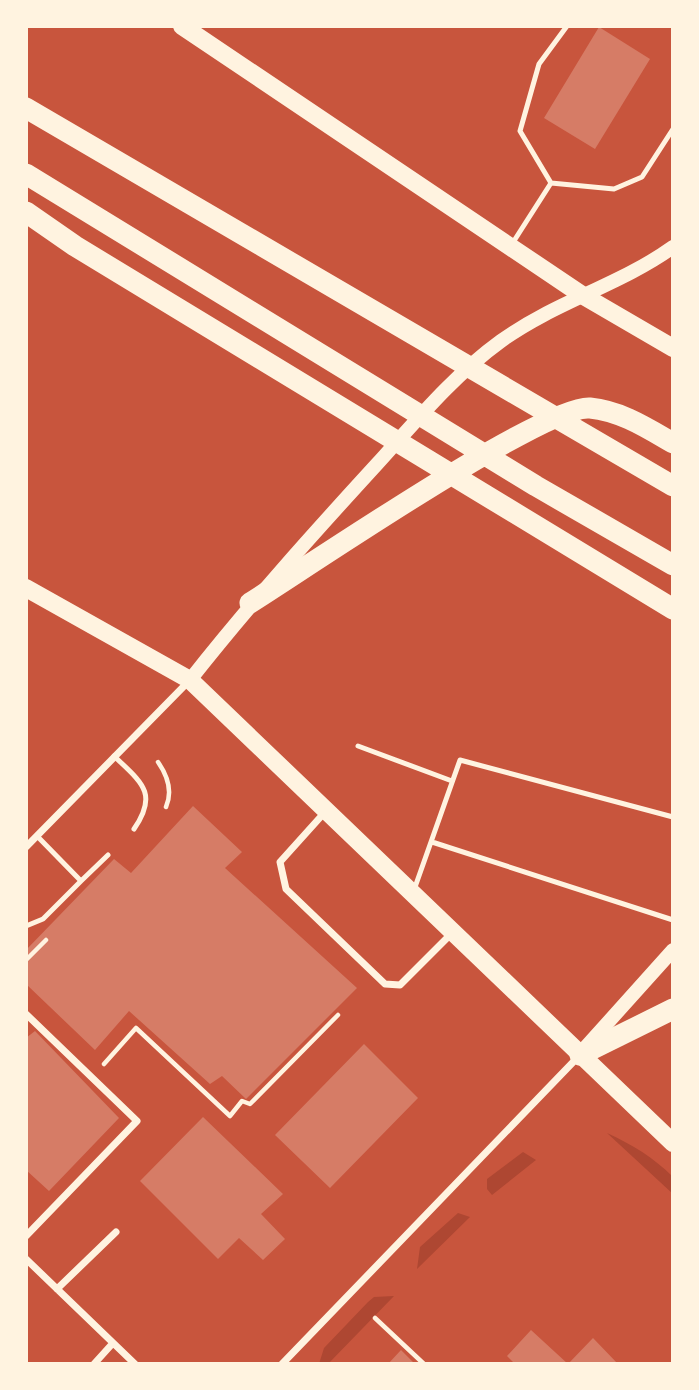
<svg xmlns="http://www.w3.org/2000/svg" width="699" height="1390" font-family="Lato,sans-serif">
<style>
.green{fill:#ae4732}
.building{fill:#d67c66}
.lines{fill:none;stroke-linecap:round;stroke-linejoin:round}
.path{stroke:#fff3e0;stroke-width:4.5}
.service{stroke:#fff3e0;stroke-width:5}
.minor{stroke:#fff3e0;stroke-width:7}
.secondary{stroke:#fff3e0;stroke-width:14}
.primary{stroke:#fff3e0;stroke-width:18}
.motorway{stroke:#fff3e0;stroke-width:21}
</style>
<rect width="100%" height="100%" fill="#c8553d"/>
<path class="green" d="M 607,1133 C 633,1145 653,1157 673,1177 L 673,1194 Z
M 523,1152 L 536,1160 L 492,1195 L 487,1189 L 487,1179 Z
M 458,1213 L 470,1217 L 417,1269 L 420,1247 Z
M 394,1296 L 328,1364 L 319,1364 L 324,1348 L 368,1302 L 374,1297 Z"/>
<path class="building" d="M 599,27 L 650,59 L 595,149 L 544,118 Z
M 193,806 L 242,852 L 225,868 L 357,988 L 246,1099 L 222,1076 L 210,1084 L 129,1011 L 95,1050 L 26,984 L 26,950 L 114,859 L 131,873 Z
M 35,1031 L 119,1118 L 49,1191 L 26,1170 L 26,1038 Z
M 364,1044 L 418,1098 L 330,1188 L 275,1135 Z
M 203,1117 L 283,1194 L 261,1214 L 285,1239 L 263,1260 L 239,1238 L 218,1259 L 140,1181 Z
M 531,1330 L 568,1364 L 593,1338 L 618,1364 L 515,1364 L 507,1356 Z
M 401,1350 L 415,1364 L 388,1364 Z"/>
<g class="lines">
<path class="path" d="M 158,762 C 167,775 173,791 166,807
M 26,960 L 46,940
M 104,1064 L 136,1028 L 230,1116 L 242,1101 L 250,1104 L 338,1015
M 375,1318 L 424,1364"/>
<path class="service" d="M 551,183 L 614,189 L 642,177 L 673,129
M 512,244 L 551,183 L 520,131 L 539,64 L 567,26
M 358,746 L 452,781
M 114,756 C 141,782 159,793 134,829
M 37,836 L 81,881 L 108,855
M 432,842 L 673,920
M 414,890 L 460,760 L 673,817
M 26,926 L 43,919 L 81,881"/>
<path class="minor" d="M 325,812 L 280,862 L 286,889 L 385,984 L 400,985 L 452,933
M 26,847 L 189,681
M 26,1014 L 137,1121 L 26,1236
M 26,1259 L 135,1364
M 57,1289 L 116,1232
M 94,1364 L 113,1343
M 282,1364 L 578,1057"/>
<path class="secondary" d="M 190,680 C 249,605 312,535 377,464 C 416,421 454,375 501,341 C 555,302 620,285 673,247
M 585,1048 L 673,950"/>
<path class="primary" d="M 182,26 L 582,295 L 673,348
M 26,588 L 190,680 L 673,1143"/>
<path class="motorway" d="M 26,108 L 673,486
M 26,174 L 536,486 L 673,565
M 26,212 L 75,246 L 673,609
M 250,603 C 303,570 545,404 590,408 C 621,411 647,428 673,443
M 580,1055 L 673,1009"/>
</g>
<rect width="699" height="1390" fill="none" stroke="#fff3e0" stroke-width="56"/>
</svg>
